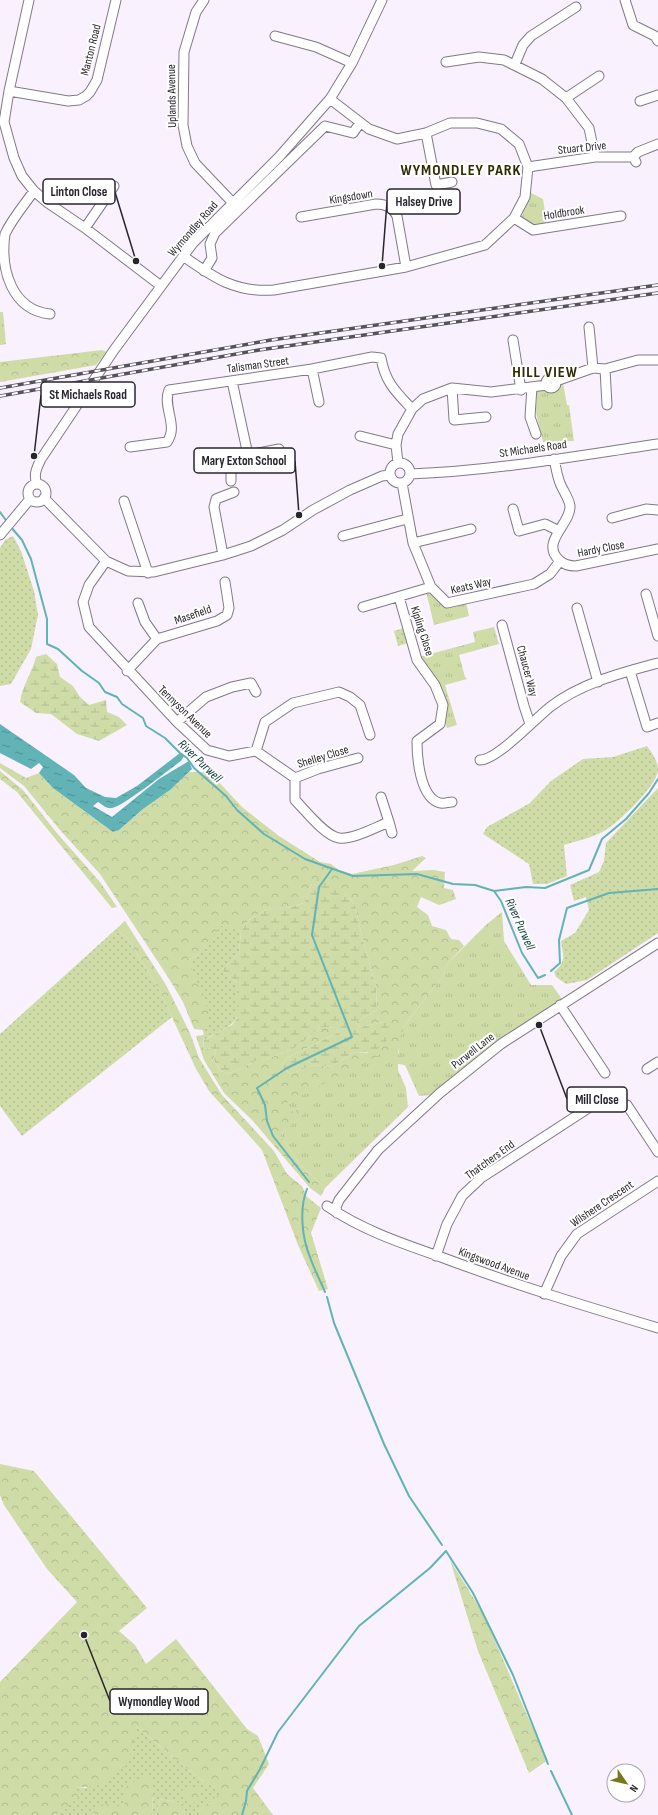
<svg xmlns="http://www.w3.org/2000/svg" width="658" height="1815" font-family="'Sofia Sans Condensed',sans-serif">
<style>
.grass{fill:url(#grass-dots)}
.forest{fill:url(#forest-crowns)}
.wetland{fill:url(#wetland-marsh)}
.park{fill:url(#park-tufts)}
.water{fill:url(#water-ripples)}
.lines{fill:none;stroke-linecap:round;stroke-linejoin:round}
.stream{stroke:#61b3b5;stroke-width:2}
.minor-casing{stroke:#827988;stroke-width:11}
.minor{stroke:#fff;stroke-width:9}
.rail-casing{stroke:#56525a;stroke-width:3.5}
.rail{stroke:#fff;stroke-width:2;stroke-dasharray:6;stroke-linecap:butt}
.labels{text-anchor:middle;dominant-baseline:central;stroke-width:4;stroke-linejoin:round;paint-order:stroke}
.street-label{font-size:12px;fill:#29252c;stroke:#fff}
.water-label{font-size:13px;font-style:italic;fill:#0e3737;stroke:#fff}
.district-label{font-size:16px;font-weight:bold;letter-spacing:1px;fill:#2e2d02;stroke:#fff}
.leader{fill:none;stroke:#29252c;stroke-width:1.5}
.callout-dot{fill:#29252c;stroke:#fff;stroke-width:1.5}
.callout{fill:#fff;stroke:#29252c;stroke-width:1.5}
.callout-label{font-size:13px;text-anchor:middle;font-weight:bold;fill:#29252c}
</style>
<defs>
<pattern id="grass-dots" width="8" height="8" patternUnits="userSpaceOnUse"><rect width="8" height="8" fill="#cfdca7"/><path d="M2 2h.1M6 6h.1" fill="none" stroke="#b2bd90" stroke-width="1.8" stroke-linecap="round"/></pattern>
<pattern id="forest-crowns" width="20" height="18" patternUnits="userSpaceOnUse"><rect width="20" height="18" fill="#cfdca7"/><path d="M2 6a3 3 0 1 1 6 0M12 15a3 3 0 1 1 6 0" fill="none" stroke="#b2bd90"/></pattern>
<pattern id="wetland-marsh" width="20" height="14" patternUnits="userSpaceOnUse"><rect width="20" height="14" fill="#cfdca7"/><path d="M1 5h8M5 5V1M11 12h8M15 12V8" fill="none" stroke="#b2bd90"/></pattern>
<pattern id="park-tufts" width="24" height="20" patternUnits="userSpaceOnUse"><rect width="24" height="20" fill="#cfdca7"/><path d="M3 7l-1-3M5 7V3M7 7l1-3M15 17l-1-3M17 17v-4M19 17l1-3" fill="none" stroke="#b2bd90"/></pattern>
<pattern id="water-ripples" width="26" height="14" patternUnits="userSpaceOnUse"><rect width="26" height="14" fill="#61b3b5"/><path d="M2 4q2-2 4 0t4 0M15 11q2-2 4 0t4 0" fill="none" stroke="#509193"/></pattern>
</defs>
<rect width="100%" height="100%" fill="#f9f1fe"/>
<path class="grass" d="M 13,536 L 21,551 L 34,591 L 38,615 L 31,649 L 11,684 L 0,686 L 0,548 L 5,540 Z
M 404,628 L 408,643 L 398,646 L 394,631 Z
M 647,746 C 652,753 658,761 658,770 C 657,786 617,824 604,831 C 592,838 576,841 564,845 L 567,876 L 547,884 L 533,884 L 529,864 L 483,834 L 487,827 L 530,803 L 551,781 L 583,759 L 613,757 Z
M 658,788 L 658,933 L 587,980 L 566,984 L 556,977 L 554,972 C 567,961 563,956 561,941 L 575,933 L 589,910 L 586,897 L 574,901 L 570,885 L 599,872 L 604,861 L 606,843 Z
M 221,925 L 241,931 L 239,953 L 222,970 L 237,983 L 238,1014 C 235,1027 215,1033 204,1040 L 203,1030 L 208,1024 L 189,960 L 197,955 Z
M 115,930 L 126,937 L 159,989 L 172,1017 L 22,1136 L 0,1106 L 0,1034 Z
M 137,1727 L 200,1779 L 223,1792 L 196,1813 L 196,1815 L 184,1815 L 185,1804 L 160,1799 L 156,1815 L 152,1815 L 153,1788 L 125,1811 L 93,1812 L 94,1815 L 57,1815 L 77,1798 L 77,1788 L 86,1788 Z"/>
<path class="forest" d="M 102,350 L 107,352 L 96,365 L 0,382 L 0,362 Z
M 0,763 L 26,778 L 39,773 L 53,788 L 113,832 L 119,830 L 143,809 L 170,790 L 189,772 L 206,772 L 215,778 L 242,807 L 279,836 L 320,862 L 331,864 L 339,870 L 352,874 L 394,865 L 422,856 L 426,858 L 412,871 L 434,870 L 445,872 L 444,888 L 453,890 L 456,899 L 439,905 L 421,897 L 417,907 L 428,915 L 432,926 L 446,930 L 451,939 L 459,940 L 464,946 L 447,964 L 442,977 L 405,1025 L 398,1052 L 398,1058 L 391,1050 L 292,1112 L 306,1106 L 313,1107 L 280,1135 L 299,1163 L 325,1188 L 321,1196 L 310,1188 L 252,1120 L 224,1093 L 204,1060 L 196,1036 L 204,1035 L 203,1048 L 214,1049 L 216,1052 L 213,1059 L 220,1070 L 228,1074 L 256,1061 L 262,1061 L 299,1046 L 320,1027 L 336,1028 L 339,1032 L 287,1058 L 281,1067 L 291,1074 L 313,1065 L 331,1067 L 354,1052 L 367,1053 L 384,1022 L 360,1027 L 356,1022 L 377,1010 L 376,986 L 362,937 L 355,905 L 345,893 L 312,884 L 304,903 L 286,908 L 267,909 L 249,920 L 241,931 L 221,926 L 197,955 L 189,960 L 209,1013 L 208,1024 L 203,1030 L 194,1029 L 183,1002 L 168,977 L 100,874 L 60,830 L 24,786 L 0,768 Z
M 0,771 L 23,790 L 56,832 L 100,882 L 117,907 L 112,908 L 17,792 L 0,779 Z
M 125,921 L 166,985 L 190,1033 L 199,1058 L 222,1095 L 274,1151 L 287,1174 L 302,1186 L 307,1197 L 321,1208 L 311,1233 L 328,1289 L 319,1291 L 298,1245 L 262,1150 L 209,1091 L 196,1069 L 159,989 L 126,937 L 115,930 Z
M 0,1464 L 34,1471 L 147,1608 L 119,1631 L 135,1645 L 146,1664 L 176,1639 L 247,1729 L 258,1736 L 269,1764 L 253,1788 L 273,1815 L 196,1815 L 196,1813 L 222,1792 L 200,1779 L 137,1727 L 128,1764 L 101,1785 L 77,1788 L 78,1798 L 57,1815 L 0,1815 L 0,1682 L 77,1602 L 47,1569 L 4,1505 L 0,1495 Z
M 450,1560 C 461,1578 473,1596 483,1615 C 506,1663 524,1713 548,1760 L 529,1773 L 478,1651 Z
M 148,1773 L 153,1788 L 152,1815 L 94,1815 L 93,1812 L 109,1801 L 125,1810 L 125,1787 Z
M 201,1786 L 200,1797 L 195,1803 L 183,1795 L 176,1792 Z
M 160,1799 L 186,1804 L 184,1815 L 156,1815 Z"/>
<path class="wetland" d="M 46,654 L 57,664 L 60,677 L 73,686 L 80,697 L 89,705 L 106,700 L 107,712 L 119,717 L 127,725 L 99,741 L 77,734 L 51,714 L 36,713 L 20,702 C 22,686 32,673 36,657 Z
M 321,877 L 335,884 L 345,893 L 355,905 L 362,937 L 376,986 L 377,1010 L 356,1022 L 360,1027 L 384,1022 L 393,1025 C 388,1047 376,1054 354,1052 L 331,1067 L 313,1065 L 291,1074 L 281,1067 L 287,1058 L 339,1032 L 336,1028 L 320,1027 L 299,1046 L 262,1061 L 256,1061 L 228,1074 L 220,1070 L 213,1059 L 216,1052 L 214,1049 L 203,1048 L 204,1040 L 232,1025 L 237,1018 L 237,983 L 222,970 L 239,953 L 241,931 L 249,920 L 267,909 L 286,908 L 304,903 L 312,884 Z"/>
<path class="park" d="M 531,193 L 543,199 L 547,225 L 534,228 L 523,220 L 522,216 Z
M 0,312 L 3,312 L 6,344 L 0,345 Z
M 563,383 L 567,405 L 569,405 L 574,441 L 543,442 L 536,413 L 537,391 L 554,391 Z
M 429,590 L 445,606 L 466,602 L 469,616 L 434,625 L 426,591 Z
M 494,627 L 499,644 L 459,655 L 465,677 L 467,679 L 445,685 L 457,725 L 447,728 L 445,723 L 447,713 L 438,684 L 419,657 L 475,642 L 473,632 Z
M 502,912 L 504,941 L 531,985 L 552,985 L 562,999 C 515,1028 472,1060 430,1095 L 419,1096 L 405,1065 L 398,1064 L 398,1070 L 406,1088 L 408,1107 L 325,1188 L 299,1163 L 280,1135 L 312,1107 C 303,1106 294,1112 284,1113 L 285,1104 L 391,1049 L 398,1057 L 400,1038 L 405,1025 L 442,977 L 447,964 L 487,924 Z"/>
<path class="water" d="M 0,724 L 74,775 L 86,788 L 105,797 L 116,798 L 137,786 L 180,753 L 184,756 L 181,761 C 168,770 124,806 112,808 C 106,809 103,805 98,802 L 93,806 L 112,817 L 159,779 L 189,761 L 192,769 L 170,790 L 143,809 L 119,830 L 113,832 L 53,788 L 39,773 L 43,767 L 39,763 L 31,769 L 0,753 Z"/>
<g class="lines">
<path class="stream" d="M 0,512 L 8,523
M 10,526 L 22,540 L 31,559 L 47,619 L 47,644 L 58,649 L 82,671 L 99,683 L 105,692 L 117,697 L 122,704 L 143,718 L 146,726 L 165,738 L 180,753 L 187,758 L 194,768 L 226,796 L 237,810 L 264,834 L 305,859 L 353,876 L 417,874 L 453,884 L 475,885 L 494,891 L 526,887 L 545,888 L 589,870 L 602,839 L 626,819 L 649,793 L 658,779
M 494,891 L 501,901 L 522,953 L 538,978 L 545,975
M 551,971 L 560,963 L 559,940 L 567,908 L 609,893 L 658,889
M 309,1182 L 273,1136 L 267,1121 L 265,1105 L 257,1088 L 287,1068 L 352,1037 L 312,935 L 319,887 L 332,869
M 307,1189 C 299,1209 302,1238 310,1257 C 314,1269 320,1280 325,1292
M 327,1297 L 334,1323 L 384,1444 L 409,1496 L 442,1545
M 446,1551 L 473,1593 L 513,1675 L 548,1764
M 551,1771 L 572,1815
M 242,1815 L 246,1801 L 247,1791 L 260,1769 L 278,1732 L 359,1626 L 430,1568 L 446,1551"/>
<defs>
<path id="minor" d="M 29,0 L 9,91 L 4,122 L 14,158 L 22,176 L 34,191 L 48,203 L 85,228 L 161,286
M 204,0 L 196,12 L 184,52 L 183,125 L 187,146 L 195,163 L 233,203
M 625,0 L 633,25 L 655,36 L 658,41
M 275,36 L 316,47 L 352,63
M 446,62 L 479,57 L 504,60 L 542,79 L 566,98 L 589,128 L 595,157
M 515,64 L 523,45 L 531,36 L 576,7
M 9,91 L 68,101 L 79,100 L 86,96 L 90,92 L 97,80 L 116,0
M 566,98 L 599,76
M 640,101 L 658,95
M 426,133 L 436,185 L 452,182
M 633,157 L 638,152 L 658,144
M 528,167 L 595,157 L 633,157 L 636,162
M 34,191 C 24,205 12,219 5,234 C 0,270 12,310 50,314
M 301,217 L 376,204 C 385,204 393,207 397,216 L 406,267
M 514,218 L 533,230 L 621,216
M 85,228 L 114,186
M 183,256 C 213,277 235,293 274,290 L 406,267 L 485,245 L 514,218 L 525,197 L 528,167 L 519,144 L 501,129 L 477,123 L 450,123 L 426,133 L 397,139 L 369,129 L 330,99
M 204,271 L 212,258 L 210,244 L 215,233 L 325,126 L 353,133 L 360,123
M 589,327 L 593,368
M 513,340 L 521,390
M 312,369 L 319,402
M 605,369 L 607,405
M546 383a5 5 0 1 1 10 0a5 5 0 1 1-10 0Z
M 556,381 L 593,368 L 605,369 L 638,360 L 658,360
M 532,387 L 530,417 L 536,434
M 452,388 L 454,420 L 486,417
M 360,436 L 396,445
M 130,447 L 167,442 C 179,426 162,407 169,390 L 312,369 L 372,357 L 381,358 C 385,382 396,392 412,409
M 248,455 L 279,449
M 554,459 C 556,467 557,476 560,483 C 563,491 569,498 570,506 C 571,524 540,542 559,560 C 563,564 569,566 576,566 L 658,549
M390 473a10 10 0 1 1 20 0a10 10 0 1 1-20 0Z
M 398,463 L 396,445 L 398,434 L 412,409 L 423,399 L 452,388 L 491,392 L 547,385
M 410,474 C 493,471 576,456 658,444
M 231,481 L 231,467 L 233,460 L 248,455 L 232,381
M 402,483 L 413,543 L 431,587 L 447,603 L 534,584 L 550,574 L 560,561
M 37,484 C 33,475 37,467 41,459 L 114,350 L 193,243 L 279,157 L 330,99 L 352,63 L 382,0
M28 493a9 9 0 1 1 18 0a9 9 0 1 1-18 0Z
M 44,498 L 106,561 L 128,571 L 154,572 L 223,555 L 251,546 L 283,530 L 313,510 L 350,490 L 382,476 L 390,475
M 124,501 L 148,573
M 513,509 L 519,531 L 545,524 L 559,531
M 612,518 L 646,509 L 658,510
M 0,535 L 30,499
M 343,536 L 407,519
M 413,543 L 471,529
M 223,555 L 214,507 L 216,499 L 234,492
M 106,561 L 89,585 L 83,602 L 89,627 L 177,722 L 207,750 L 229,756 L 256,751 L 295,778 L 295,800 C 305,810 325,836 339,838 C 353,840 376,827 389,822 L 381,797
M 646,594 L 658,636
M 399,597 L 417,660 L 435,685 L 443,705 L 440,724 L 417,741 C 417,758 420,798 440,803 C 444,804 448,802 452,802
M 138,603 L 145,622 L 157,639
M 363,607 L 431,587
M 577,608 L 598,682
M 502,625 L 524,706 L 530,724
M 127,671 L 157,639 L 217,621 L 227,615 L 229,608 L 225,582
M 630,671 L 647,727 L 658,723
M 177,722 L 206,697 L 232,687 L 251,683 L 256,692
M 256,751 L 265,722 L 293,703 L 339,692 L 350,697 L 360,705 L 370,735
M 480,760 C 497,760 535,719 550,707 C 581,683 621,673 658,663
M 295,778 L 318,769 L 358,758
M 389,822 L 392,833
M 560,1005 L 605,1073
M 647,1069 L 658,1062
M 627,1105 L 658,1152
M 327,1206 C 362,1230 401,1243 441,1257 C 512,1284 585,1306 658,1328
M 337,1213 L 336,1207 L 339,1200 L 378,1150 L 440,1093 L 501,1044 L 658,943
M 436,1256 L 447,1224 L 462,1196 L 481,1178 L 587,1109
M 544,1294 L 561,1256 L 577,1234 L 658,1181"/>
</defs>
<use href="#minor" class="minor-casing"/>
<use href="#minor" class="minor"/>
<defs>
<path id="rail" d="M 0,388 L 271,340 L 658,285
M 0,396 L 259,350 L 658,293"/>
</defs>
<use href="#rail" class="rail-casing"/>
<use href="#rail" class="rail"/>
</g>
<g class="labels">
<g class="street-label">
<text transform="translate(91 50) rotate(-76)">Manton Road</text>
<text transform="translate(172 96) rotate(-91)">Uplands Avenue</text>
<text transform="translate(582 148) rotate(-6)">Stuart Drive</text>
<text transform="translate(351 197) rotate(-9)">Kingsdown</text>
<text transform="translate(564 213) rotate(-9)">Holdbrook</text>
<text transform="translate(193 229) rotate(-49)">Wymondley Road</text>
<text transform="translate(258 365) rotate(-8)">Talisman Street</text>
<text transform="translate(533 449) rotate(-8)">St Michaels Road</text>
<text transform="translate(601 549) rotate(-11)">Hardy Close</text>
<text transform="translate(471 586) rotate(-13)">Keats Way</text>
<text transform="translate(193 615) rotate(-19)">Masefield</text>
<text transform="translate(422 631) rotate(72)">Kipling Close</text>
<text transform="translate(527 671) rotate(75)">Chaucer Way</text>
<text transform="translate(185 712) rotate(44)">Tennyson Avenue</text>
<text transform="translate(323 757) rotate(-17)">Shelley Close</text>
<text transform="translate(473 1051) rotate(-38)">Purwell Lane</text>
<text transform="translate(490 1160) rotate(-36)">Thatchers End</text>
<text transform="translate(602 1204) rotate(-34)">Wilshere Crescent</text>
<text transform="translate(494 1264) rotate(20)">Kingswood Avenue</text>
</g>
<g class="water-label">
<text transform="translate(200 761) rotate(44)">River Purwell</text>
<text transform="translate(520 924) rotate(66)">River Purwell</text>
</g>
<g class="district-label">
<text x="461" y="170">WYMONDLEY PARK</text>
<text x="545" y="372">HILL VIEW</text>
</g>
</g>
<path class="leader" d="M136 261L115 192M382 266L387 202M34 456L41 395M299 515L295 461M539 1025L567 1099M84 1635L110 1701"/>
<g class="callout-dot">
<circle cx="136" cy="261" r="4"/>
<circle cx="382" cy="266" r="4"/>
<circle cx="34" cy="456" r="4"/>
<circle cx="299" cy="515" r="4"/>
<circle cx="539" cy="1025" r="4"/>
<circle cx="84" cy="1635" r="4"/>
</g>
<g class="callout">
<rect x="43" y="179" width="72" height="25" rx="4"/>
<rect x="387" y="189" width="73" height="25" rx="4"/>
<rect x="41" y="382" width="94" height="25" rx="4"/>
<rect x="194" y="448" width="101" height="25" rx="4"/>
<rect x="567" y="1087" width="60" height="25" rx="4"/>
<rect x="110" y="1689" width="98" height="25" rx="4"/>
</g>
<g class="callout-label">
<text x="79" y="196">Linton Close</text>
<text x="424" y="206">Halsey Drive</text>
<text x="88" y="399">St Michaels Road</text>
<text x="244" y="465">Mary Exton School</text>
<text x="597" y="1104">Mill Close</text>
<text x="159" y="1706">Wymondley Wood</text>
</g>
<g transform="translate(626 1783) rotate(124)"><circle r="19" fill="#ffffff" stroke="#a9a8ab"/>
<path d="M0-3L7 15L0 10L-7 15Z" fill="#79771e"/>
<text y="-6" font-size="11" font-weight="bold" text-anchor="middle" fill="#29252c">N</text>
</g>
</svg>
